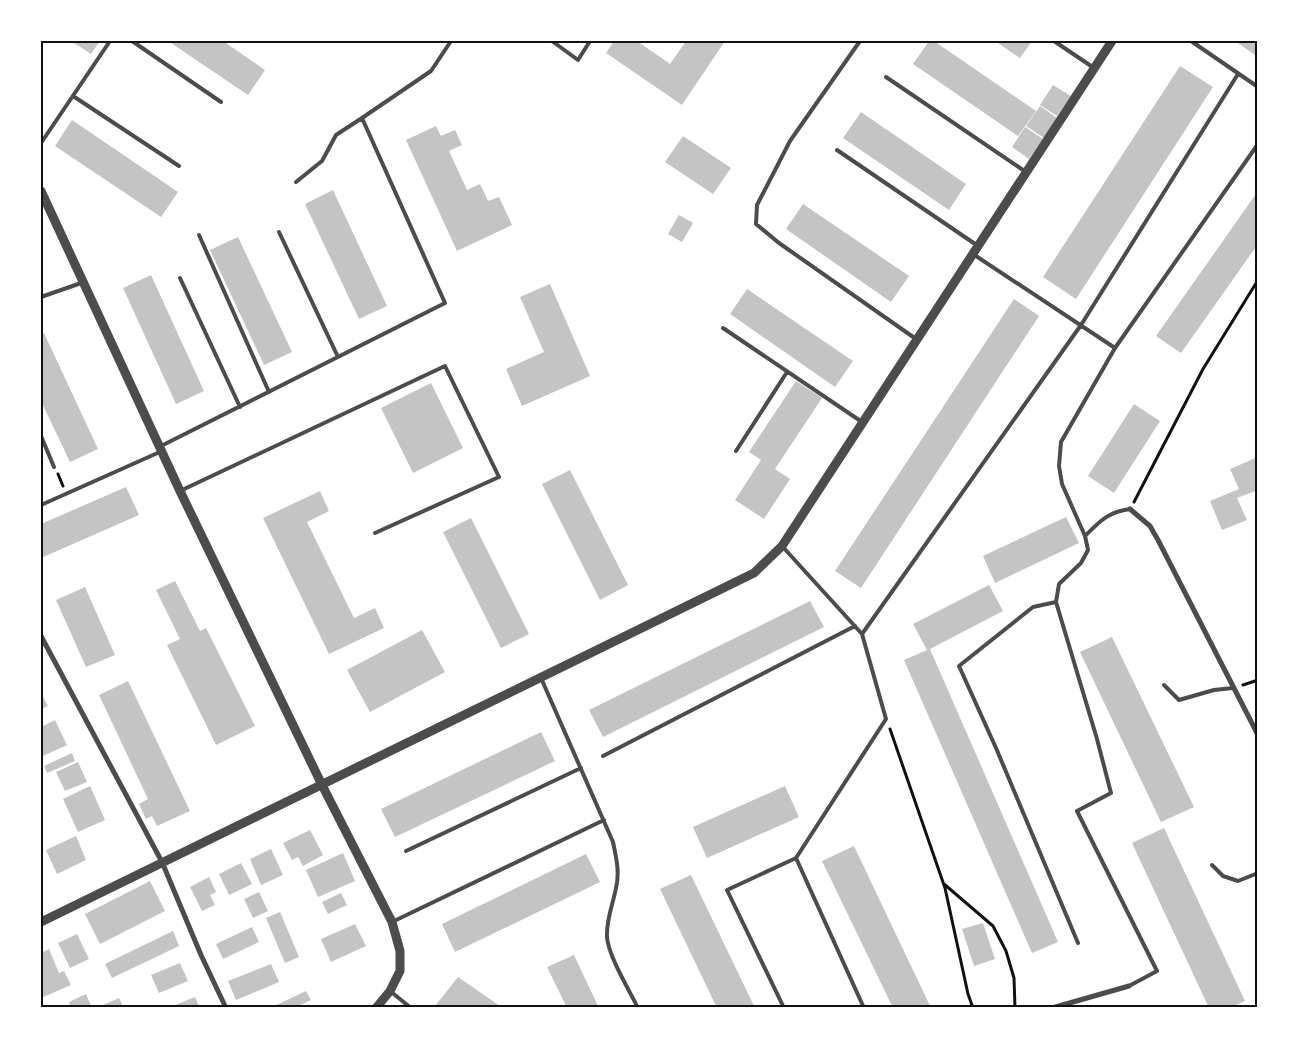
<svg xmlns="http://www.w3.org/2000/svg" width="1299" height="1049" font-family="Helvetica,sans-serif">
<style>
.building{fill:#c4c4c4}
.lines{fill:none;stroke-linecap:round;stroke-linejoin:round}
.path{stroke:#111;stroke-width:3}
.service{stroke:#4c4c4c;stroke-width:4}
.minor{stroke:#4c4c4c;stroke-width:5}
.tertiary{stroke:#4c4c4c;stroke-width:9}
.neatline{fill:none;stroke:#111;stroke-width:2}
</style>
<rect width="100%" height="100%" fill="#fff"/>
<path class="building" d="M 71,41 L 100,41 L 91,54 Z
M 168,41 L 223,41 L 265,70 L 248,95 Z
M 614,41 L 637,41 L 670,64 L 686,41 L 725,41 L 682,105 L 606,53 Z
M 929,41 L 934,41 L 1036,111 L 1018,136 L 913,64 Z
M 995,41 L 1032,41 L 1020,58 Z
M 1235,41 L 1258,41 L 1258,57 Z
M 1180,66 L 1213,87 L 1076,299 L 1043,277 Z
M 1053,85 L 1071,96 L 1057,116 L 1040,105 Z
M 1040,106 L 1057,118 L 1044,138 L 1026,126 Z
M 861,112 L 966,184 L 949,210 L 843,138 Z
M 72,120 L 178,192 L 161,217 L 55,146 Z
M 436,126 L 441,136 L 455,130 L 462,145 L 449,151 L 467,190 L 480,184 L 488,201 L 499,197 L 512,225 L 457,251 L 406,140 Z
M 1025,127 L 1043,139 L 1029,159 L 1012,147 Z
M 683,136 L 731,168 L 713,194 L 665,162 Z
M 333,190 L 387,306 L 359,319 L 305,204 Z
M 1258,191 L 1258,244 L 1181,353 L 1156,336 Z
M 803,204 L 909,276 L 891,302 L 786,229 Z
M 679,215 L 693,223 L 682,242 L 668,234 Z
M 238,237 L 292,352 L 264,365 L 210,250 Z
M 151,275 L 204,391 L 176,404 L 123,288 Z
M 550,284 L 590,376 L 522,406 L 506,369 L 544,352 L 520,297 Z
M 747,289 L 853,361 L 835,387 L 730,314 Z
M 1014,299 L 1039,316 L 861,588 L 835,571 Z
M 44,333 L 98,449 L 70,462 L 41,401 L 41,335 Z
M 796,381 L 822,398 L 775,469 L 790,479 L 764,519 L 735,500 L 761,460 L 749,452 Z
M 431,383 L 463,448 L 413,473 L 381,408 Z
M 1134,404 L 1160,421 L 1114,493 L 1088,476 Z
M 1258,457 L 1258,490 L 1237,498 L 1247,520 L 1222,530 L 1210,501 L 1239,489 L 1230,469 Z
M 570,470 L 628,585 L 600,600 L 542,484 Z
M 126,487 L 139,515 L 41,558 L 41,524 Z
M 320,491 L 329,511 L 307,522 L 354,618 L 375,608 L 384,628 L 329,654 L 263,518 Z
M 1066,517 L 1079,543 L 995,583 L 983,556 Z
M 471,518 L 529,634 L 501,648 L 443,532 Z
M 175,581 L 200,631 L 206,628 L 255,726 L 216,745 L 167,645 L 180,639 L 156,590 Z
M 989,585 L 1003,611 L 930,649 L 1058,942 L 1032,953 L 904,660 L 927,650 L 913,624 Z
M 85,587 L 115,655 L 86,667 L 56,600 Z
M 810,601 L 824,627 L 603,737 L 589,710 Z
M 422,630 L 445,672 L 370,712 L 347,670 Z
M 1112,637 L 1194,807 L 1161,822 L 1080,652 Z
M 128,681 L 190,811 L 157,826 L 152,816 L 146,819 L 139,804 L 148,799 L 99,695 Z
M 41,693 L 48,706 L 41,709 Z
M 55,720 L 67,745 L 43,756 L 41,752 L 41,727 Z
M 541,732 L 555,761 L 395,837 L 381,809 Z
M 72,753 L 75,761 L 47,773 L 44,766 Z
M 78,762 L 87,782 L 65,791 L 56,772 Z
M 90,786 L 105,820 L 78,832 L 63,799 Z
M 785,786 L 799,817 L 707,858 L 693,827 Z
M 1164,828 L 1245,1001 L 1230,1008 L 1209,1008 L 1132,843 Z
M 310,830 L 323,855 L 303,866 L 298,857 L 292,860 L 283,843 Z
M 76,836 L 86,860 L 57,874 L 46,850 Z
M 854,846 L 931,1008 L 893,1008 L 822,861 Z
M 271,849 L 283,875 L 261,885 L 250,859 Z
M 343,853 L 355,881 L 318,897 L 306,870 Z
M 586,854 L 600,882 L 455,952 L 442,924 Z
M 241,863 L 252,884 L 229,895 L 219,874 Z
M 691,875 L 755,1008 L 717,1008 L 660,889 Z
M 209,877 L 216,892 L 210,895 L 215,905 L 202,911 L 190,887 Z
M 150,881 L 165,911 L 100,944 L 85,914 Z
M 259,892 L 268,911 L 253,918 L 244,899 Z
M 341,893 L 347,905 L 328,914 L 322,902 Z
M 280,912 L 299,957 L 285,963 L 266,918 Z
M 983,923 L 995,959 L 974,966 L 962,929 Z
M 355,924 L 366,946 L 331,962 L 321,939 Z
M 252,927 L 259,942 L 223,959 L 216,944 Z
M 173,931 L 179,946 L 112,978 L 105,964 Z
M 77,934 L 89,959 L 70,968 L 58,943 Z
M 49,949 L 59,973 L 64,971 L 71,985 L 41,998 L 41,953 Z
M 574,955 L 599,1008 L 567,1008 L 547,967 Z
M 180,963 L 188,981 L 159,993 L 151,975 Z
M 271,964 L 279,982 L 236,1000 L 228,981 Z
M 458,977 L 503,1008 L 435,1006 Z
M 306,991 L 311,1000 L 294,1008 L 270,1008 Z
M 86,994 L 92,1008 L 71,1008 L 69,1002 Z
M 195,997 L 200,1008 L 168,1008 Z
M 119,998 L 124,1008 L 96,1008 Z"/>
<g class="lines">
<path class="path" d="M 58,474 L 63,486
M 1134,502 L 1203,369 L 1258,280
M 1243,685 L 1258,680
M 890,729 L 945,888 L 968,994 L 973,1008
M 944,884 L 993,926 L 1006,951 L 1014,978 L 1015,1008"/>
<path class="service" d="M 132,41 L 221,102
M 552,41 L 578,60 L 590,41
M 860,41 L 790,141 L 757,205 L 756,224 L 779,243 L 916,339
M 1054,41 L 1094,68
M 1191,41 L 1258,87
M 886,77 L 1026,172
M 73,96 L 179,166
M 41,143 L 110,41
M 837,150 L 978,246
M 296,182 L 322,161 L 336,135 L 362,118
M 279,232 L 338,357
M 199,235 L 269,392
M 973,254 L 1115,348 L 1061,442 L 1059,466 L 1062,484 L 1085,536 L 1088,550 L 1081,563 L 1059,584 L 1056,602 L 1097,739 L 1111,793 L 1077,811 L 1157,971 L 1129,986
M 180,278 L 240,407
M 41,297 L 84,282
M 723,328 L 862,422
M 1115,348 L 1258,144
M 41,436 L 54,467
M 161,446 L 445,303 L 362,118 L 431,71 L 451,41
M 736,451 L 787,372
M 180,491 L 445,366 L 499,477 L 375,533
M 41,505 L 162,451
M 1085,536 C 1100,521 1108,512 1130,509
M 782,546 L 862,634 L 886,719 L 796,858 L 727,890 L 784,1008
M 1056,602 L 1033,607 L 959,666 L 996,748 L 1078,943
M 862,634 L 1081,325 L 1238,74
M 541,678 L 613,842 C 616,857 620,872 616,888 C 613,904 606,920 607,937 C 608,955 629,990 638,1008
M 1164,685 L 1179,700 L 1214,690 L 1233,688
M 603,756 L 855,626
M 406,851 L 581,768
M 796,858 L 864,1008
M 1212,865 L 1223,876 L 1238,881 L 1258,873
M 392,922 L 604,820
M 390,991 L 411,1008"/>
<path class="minor" d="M 1130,509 L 1150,526 L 1158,540 L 1258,735
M 41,636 L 162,862 L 201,955 L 226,1008
M 1052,1008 L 1129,986"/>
<path class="tertiary" d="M 41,191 L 180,491 L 322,785 L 392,922 L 400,951 L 400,971 L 390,991 L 376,1008
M 41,922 L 754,573 L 782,546 L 1112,41"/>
</g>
<rect width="1299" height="1049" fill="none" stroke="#ffffff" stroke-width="85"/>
<rect x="42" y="42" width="1214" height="964" class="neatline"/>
</svg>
